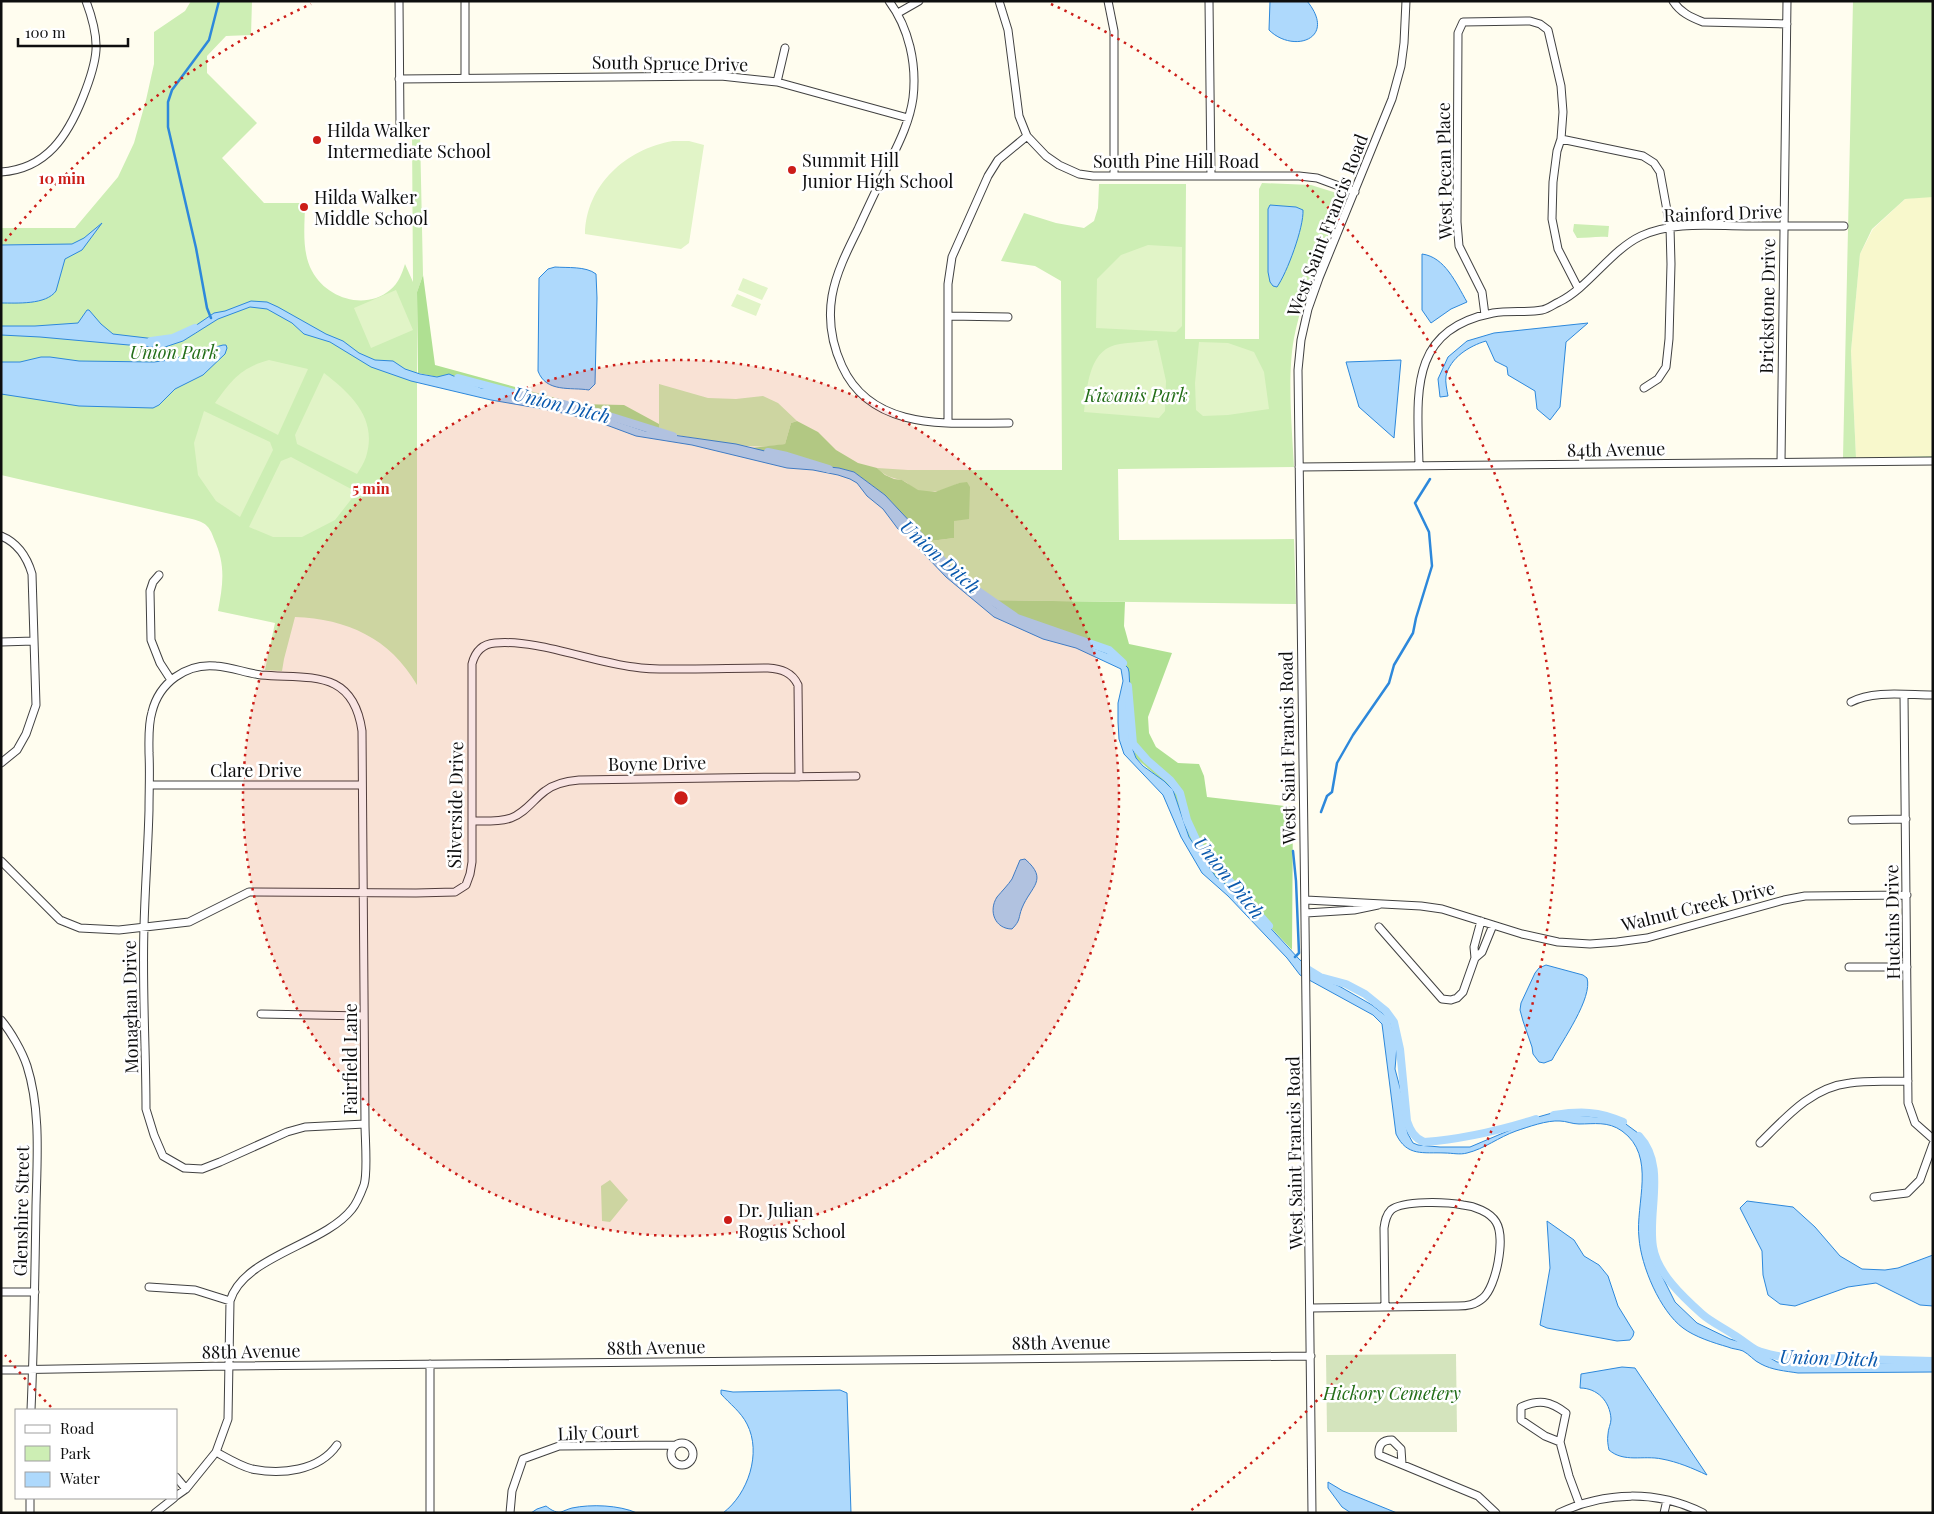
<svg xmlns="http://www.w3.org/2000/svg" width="1934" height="1514" font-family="'Playfair Display',serif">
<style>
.farmland{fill:#f8f8cc}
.green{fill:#cdeeb4}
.forest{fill:#afe092}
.cemetery{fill:#d4e4bd}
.pitch{fill:#e1f4c7}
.water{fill:#aed9fc;stroke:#2d88db}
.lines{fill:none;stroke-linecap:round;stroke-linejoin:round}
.stream{stroke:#2d88db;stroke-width:2.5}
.canal{stroke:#aed9fc;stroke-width:8}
.minor-casing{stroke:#414141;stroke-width:9}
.minor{stroke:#fff;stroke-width:7}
.ring{fill:none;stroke:#cc1d18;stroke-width:2.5;stroke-dasharray:2.5 5}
.poi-dot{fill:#cc1d18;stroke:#fff;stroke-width:2}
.labels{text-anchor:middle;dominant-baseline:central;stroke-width:5;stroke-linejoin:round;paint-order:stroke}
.street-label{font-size:18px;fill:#0e0e0e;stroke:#fff}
.poi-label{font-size:18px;fill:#0e0e0e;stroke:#fff;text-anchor:start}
.park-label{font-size:18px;font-style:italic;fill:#226d17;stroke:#fff}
.water-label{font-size:19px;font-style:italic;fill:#0a59ad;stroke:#fff}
.centre{fill:#cc1d18;stroke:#fff;stroke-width:2.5}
.ring-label{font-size:15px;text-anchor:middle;font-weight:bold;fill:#cc1d18;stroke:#fff;stroke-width:5;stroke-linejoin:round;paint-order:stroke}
</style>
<rect width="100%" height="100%" fill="#fffdef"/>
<path class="farmland" d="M 1924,197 L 1933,197 L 1933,456 L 1856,458 L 1851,351 L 1860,254 L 1873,229 L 1905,199 Z"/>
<path class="green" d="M 191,1 L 252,1 L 251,35 L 226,36 L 207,56 L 207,73 L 257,123 L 222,158 L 264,203 L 305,203 C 305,224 301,251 312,271 C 326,298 365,311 390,290 C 399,283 402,273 405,264 L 413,282 L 412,132 L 420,132 L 423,275 L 417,292 L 417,685 C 390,638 347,619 295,617 L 284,659 L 282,671 L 265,670 L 275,623 L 218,611 C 223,584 226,565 214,539 C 212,533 209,526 203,523 C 200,521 196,520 192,519 L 1,475 L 1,228 L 75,228 L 118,177 L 134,143 L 146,100 L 154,64 L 154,32 L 185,11 Z
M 1853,1 L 1933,1 L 1933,197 L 1905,199 L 1872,229 L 1860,254 L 1851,351 L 1856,458 L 1933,456 L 1933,458 L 1843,458 Z
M 1262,183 L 1311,185 L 1343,195 L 1344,203 C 1324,240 1302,297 1294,338 C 1287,376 1292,429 1294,467 L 1118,469 L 1119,540 L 1294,539 L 1296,604 L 987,600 L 941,558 L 927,549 L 923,542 L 954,538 L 954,521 L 959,483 C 946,490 932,495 917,490 C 911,488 907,481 901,480 C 890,477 885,476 877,468 L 908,470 L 1062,470 L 1061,281 L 1035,266 L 1001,261 L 1024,213 L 1056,223 L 1084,228 L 1094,221 L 1098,208 L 1099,184 L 1186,184 L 1185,339 L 1259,339 L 1259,189 Z
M 1574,224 L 1609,226 L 1608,237 C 1597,236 1588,238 1577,238 L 1573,231 Z
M 659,384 L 708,398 L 736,399 L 763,396 L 778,403 L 797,421 L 791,423 L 785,444 C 743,453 701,436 659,433 Z
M 610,1180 L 628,1200 L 610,1222 L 602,1221 L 601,1186 Z"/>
<path class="forest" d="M 423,275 L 435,365 L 577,404 L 624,405 L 659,424 L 659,433 L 630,427 L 588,411 L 539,397 L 526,398 L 496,389 L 481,388 L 449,374 L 438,377 L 418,373 L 417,292 Z
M 797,421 L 818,432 L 836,450 L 858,463 L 877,468 L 885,475 L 894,479 L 902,480 L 918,490 L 935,492 L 959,483 L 967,482 L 970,487 L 969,519 L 954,521 L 954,538 L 923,542 L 916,528 L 885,495 L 854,472 L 839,468 L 810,465 L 751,448 L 785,444 L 791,423 Z
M 987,600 L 1125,602 L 1124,626 L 1129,644 L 1172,653 L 1148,717 L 1149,733 L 1156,747 L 1178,763 L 1199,764 L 1204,776 L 1207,797 L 1293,807 L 1292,950 L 1240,895 L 1216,878 L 1189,837 L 1173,790 L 1136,758 L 1131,740 L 1128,698 L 1130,689 L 1128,668 L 1124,663 L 1110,654 L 1050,632 L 1006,614 Z"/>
<path class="cemetery" d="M 1456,1354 L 1457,1432 L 1327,1432 L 1326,1355 Z"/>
<path class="pitch" d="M 673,141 L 689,141 L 704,145 L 689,243 L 681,249 L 585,234 C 586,185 626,149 673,141 Z
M 1148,245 L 1182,247 L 1182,326 L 1176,332 L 1096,328 L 1097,279 L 1121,255 Z
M 743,278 L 768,288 L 762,300 L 738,290 Z
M 396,290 L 413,330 L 371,348 L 354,308 Z
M 737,294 L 761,304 L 756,316 L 731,306 Z
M 1157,340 L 1166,381 L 1165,411 L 1159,418 L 1084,412 C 1087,390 1088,352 1115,345 C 1128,342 1144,342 1157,340 Z
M 1199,342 L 1228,343 L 1254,352 L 1264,372 L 1269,409 L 1228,415 L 1203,416 L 1196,410 L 1195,383 Z
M 269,360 L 308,369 L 278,435 L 215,403 C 232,380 240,368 269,360 Z
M 324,373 C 351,394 378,418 366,457 C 364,463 360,469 357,474 L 297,444 L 295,435 Z
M 204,411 L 270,442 L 273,450 L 240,517 L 216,501 L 198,475 L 194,443 Z
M 291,457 L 353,490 L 353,497 L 335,520 L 302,537 L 273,537 L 249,527 L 281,461 Z"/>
<path class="water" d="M 1270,1 L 1307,1 C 1338,39 1293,54 1269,30 Z
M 1270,205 L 1296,207 L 1303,210 C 1304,227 1287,273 1277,287 L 1273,286 L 1270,282 L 1268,272 L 1268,209 Z
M 102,223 L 82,250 L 65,259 L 56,291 C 46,305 17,303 1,303 L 1,245 L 72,244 L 84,238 Z
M 1422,254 C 1445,257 1456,283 1467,302 L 1451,309 L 1431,323 L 1422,310 Z
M 555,267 C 567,268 586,266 596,274 L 597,298 L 595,384 L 589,390 C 571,387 546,393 538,371 L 539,278 L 548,269 Z
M 251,301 L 267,302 L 278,307 L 326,334 L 343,341 L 359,353 L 375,360 L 393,361 L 405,369 L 420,374 L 437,377 L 449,374 L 481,388 L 496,389 L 526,398 L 539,397 L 559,402 L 645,431 L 736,444 L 773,453 L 810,465 L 839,468 L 854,472 L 885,495 L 916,528 L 927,549 L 941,558 L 995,607 L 1021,620 L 1117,657 L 1128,668 L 1129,672 L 1130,689 L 1128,698 L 1129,729 L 1133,750 L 1136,758 L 1143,766 L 1164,781 L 1173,790 L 1189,837 L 1216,877 L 1240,895 L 1299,959 L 1320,978 L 1339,986 L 1372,1005 L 1390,1019 L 1397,1046 L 1395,1069 L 1403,1099 L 1406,1126 L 1408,1134 L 1413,1143 L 1418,1145 L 1440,1147 L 1470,1147 L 1522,1125 L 1531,1119 L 1552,1113 L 1619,1119 L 1638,1133 L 1644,1140 L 1648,1153 L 1653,1173 L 1651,1241 L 1653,1255 L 1658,1268 L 1675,1302 L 1697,1323 L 1730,1339 L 1754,1346 L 1760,1352 L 1777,1362 L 1800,1364 L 1933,1362 L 1933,1372 L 1798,1373 C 1785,1371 1772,1370 1761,1364 C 1754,1361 1749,1354 1743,1351 C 1738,1349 1732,1349 1728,1347 C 1714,1343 1695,1337 1683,1328 C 1660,1311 1641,1266 1639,1238 C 1635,1204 1657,1156 1622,1131 C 1608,1121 1594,1124 1579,1124 C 1572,1124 1566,1121 1560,1121 C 1547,1120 1528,1127 1516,1131 C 1499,1137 1484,1149 1467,1153 C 1460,1155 1452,1153 1445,1153 C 1423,1152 1407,1157 1396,1134 L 1382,1024 L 1373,1015 L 1300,975 L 1287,958 L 1228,896 L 1202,873 L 1181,837 L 1163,795 L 1124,754 L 1119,739 L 1118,722 L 1118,703 L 1123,681 L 1121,669 L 1076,648 L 1043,639 L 994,617 L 946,577 L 907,536 L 898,529 L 883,509 L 867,496 L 857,483 L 850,479 L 838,475 L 813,470 L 787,468 L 692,445 L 636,436 L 593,420 L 549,410 L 491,400 L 411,381 L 371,367 L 330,342 L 304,334 L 292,323 L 267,309 L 250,307 L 218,319 L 183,341 L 162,348 L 40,337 L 1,335 L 1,326 L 35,326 L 78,323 L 87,310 L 89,310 L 101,324 L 113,334 L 164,340 L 182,335 L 214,313 L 225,311 Z
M 1588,323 L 1566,342 L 1560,407 L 1550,420 L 1537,409 L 1535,391 L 1508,375 L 1507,367 L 1495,361 L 1486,341 C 1469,346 1450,358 1446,376 C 1445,382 1447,390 1448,396 L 1440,397 L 1438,379 L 1448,357 L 1467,341 L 1494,333 Z
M 223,345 L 226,345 L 227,348 L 225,354 L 203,375 L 175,389 L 159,405 L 153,408 L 79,406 L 1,394 L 1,362 L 20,362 L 41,357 L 50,357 L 79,361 L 154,362 L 169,360 Z
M 1401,360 L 1394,438 L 1359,407 L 1346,362 Z
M 1025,859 C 1049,880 1031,886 1022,908 C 1018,918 1021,920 1012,929 C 995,929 988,911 997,897 C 1002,891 1008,885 1012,879 C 1015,873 1017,866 1020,860 Z
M 1546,965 L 1583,975 L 1587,978 C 1593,998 1562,1041 1552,1060 L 1544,1063 L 1539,1062 L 1533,1054 L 1532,1047 L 1523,1021 L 1520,1010 L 1521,1003 L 1535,973 L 1539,968 Z
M 1747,1201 L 1793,1207 L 1815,1227 L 1840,1256 L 1862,1269 L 1885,1270 L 1898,1268 L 1933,1255 L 1933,1306 L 1920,1305 L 1876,1283 L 1848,1287 L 1795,1306 L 1780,1304 L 1768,1295 L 1763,1275 L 1762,1251 L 1740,1208 Z
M 1547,1221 L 1574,1240 L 1584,1256 L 1599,1265 L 1608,1276 L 1618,1306 L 1634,1332 L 1633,1336 L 1630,1340 L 1617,1341 L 1547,1328 L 1540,1325 L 1550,1268 Z
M 1622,1367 L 1635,1368 L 1707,1475 C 1692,1468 1678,1462 1662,1459 C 1643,1455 1624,1463 1609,1450 C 1608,1445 1607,1440 1608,1434 C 1608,1429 1611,1424 1611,1419 C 1610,1401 1597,1388 1580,1388 L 1581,1374 Z
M 721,1390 L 733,1392 L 840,1390 L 847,1393 L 851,1513 L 723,1513 C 748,1494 762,1453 747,1424 C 741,1412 730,1404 721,1394 Z
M 1328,1482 L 1343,1491 L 1397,1513 L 1351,1513 L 1342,1507 L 1328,1488 Z
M 546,1506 C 550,1509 555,1513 561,1512 C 564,1511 568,1509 572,1508 C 591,1504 619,1505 637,1513 L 531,1513 L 537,1509 Z"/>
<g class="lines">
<path class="stream" d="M 211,318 L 207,308 L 196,248 L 168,127 L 168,102 L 172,90 L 209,40 L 219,1
M 1321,812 L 1327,796 L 1332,792 L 1337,763 L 1353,735 L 1389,683 L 1394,665 L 1413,633 L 1416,618 L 1432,566 L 1429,532 L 1415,503 L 1430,479
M 1293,851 L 1296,881 L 1299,953 L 1295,957"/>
<path class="canal" d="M 151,341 L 173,338 L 195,328
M 458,378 L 540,400
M 554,402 L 593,411 L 673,436
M 768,452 L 787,456 L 829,469
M 915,531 L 943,561
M 968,584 L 1017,618 L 1109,650 L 1123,663
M 1128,686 L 1133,744 L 1147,760 L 1170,780 L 1180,793 L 1187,820 L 1199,846 L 1269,926
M 1307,969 L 1320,977 L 1346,984 L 1365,994 L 1386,1011 L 1394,1022 L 1400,1049 L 1407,1121 C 1410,1130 1414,1138 1424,1142 C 1463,1139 1498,1131 1536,1119
M 1554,1115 C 1580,1111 1599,1111 1623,1122
M 1639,1136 C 1667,1166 1647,1211 1653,1247 C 1657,1273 1683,1297 1702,1314 C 1711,1322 1724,1328 1734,1335 C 1741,1339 1749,1346 1756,1350 C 1765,1354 1773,1355 1782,1357 L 1933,1361"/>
<defs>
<path id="minor" d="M 399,1 L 400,126
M 889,1 C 909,28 917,64 913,98 C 910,120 900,141 890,161 C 879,184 868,207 858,229 C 847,251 836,273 832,296 C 828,320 832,344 842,366 C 872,432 949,423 1009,423
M 999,1 L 1008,30 L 1019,116 L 1027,136 L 1046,156 L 1059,165 L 1079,174 L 1093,176 L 1299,176 L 1317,178 L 1355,192
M 1108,1 L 1114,31 L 1114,176
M 1209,1 L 1211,176
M 1673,1 C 1680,12 1690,17 1703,22 L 1787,24
M 898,13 L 919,1
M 465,78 L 465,1
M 399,79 L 721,76 L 777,82 L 908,118
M 777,82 L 785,48
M 1561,139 L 1643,156 L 1654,163 L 1660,172 L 1670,227 L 1671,264 L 1669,339 L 1666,367 L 1658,379 L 1644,388
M 1,172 C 47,169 68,135 83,97 C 89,82 95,66 96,50 C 97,33 92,17 86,1
M 1485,315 L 1482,292 L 1459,246 L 1457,222 L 1458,33 L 1463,22 L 1530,21 L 1540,24 L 1548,30 L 1561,86 L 1563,112 L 1561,139 L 1557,151 L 1553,182 L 1552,219 L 1558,249 L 1578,288
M 949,316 L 1008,317
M 948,423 L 948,284 L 952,257 L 988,176 L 998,160 L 1027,136
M 1781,462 L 1787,1
M 1419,466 C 1418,397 1406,330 1493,313 C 1509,310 1527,313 1542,310 C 1548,309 1554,304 1559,302 C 1588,288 1611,250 1641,236 C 1673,221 1712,226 1746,226 C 1779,226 1811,226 1844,226
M 1299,467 L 1933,461
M 1,536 C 18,543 27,557 32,574 L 36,705 L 26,734 L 17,750 L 1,763
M 159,575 L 153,582 L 150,591 L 151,640 L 160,663 L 171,680
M 1,642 L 34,641
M 1904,695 L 1908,1103 L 1915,1123 L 1933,1139
M 1851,702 C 1873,690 1907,695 1933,695
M 150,785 L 362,785
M 1852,820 L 1906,819
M 472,821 C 485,821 499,822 511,818 C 525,813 534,799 545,791 C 555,783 567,781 579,780 L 856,776
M 1,861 L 60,920 L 80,928 L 119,930 L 189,922 L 249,892 L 416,893 L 455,892 L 466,885 L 470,874 L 472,862 L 472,664 C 475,652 482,644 495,643 C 536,639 592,662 634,667 C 652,670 670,669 688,669 C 714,669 741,668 768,668 C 781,669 792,672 798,685 L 799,777
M 1306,900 L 1421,906 L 1442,909 L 1522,934 L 1558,942 L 1590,944 L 1617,942 L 1647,938 L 1784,900 L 1805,896 L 1907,895
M 1306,913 L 1354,910 L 1378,905
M 1379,927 L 1442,999 L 1451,1000 L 1457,998 L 1463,992 L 1475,958 L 1474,947 L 1481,921
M 1475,958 L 1482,952 L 1493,925
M 1849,967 L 1907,967
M 261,1014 L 364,1016
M 1,1020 C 11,1032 22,1051 27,1066 C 41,1110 37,1160 36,1206 C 35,1274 34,1342 31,1410
M 1760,1143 C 1786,1117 1812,1087 1850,1083 C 1869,1080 1889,1082 1908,1081
M 1874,1197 L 1907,1193 L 1920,1180 L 1933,1144
M 149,1287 L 195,1290 L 230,1301
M 1,1292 L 35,1292
M 1311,1308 L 1458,1306 C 1467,1306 1475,1305 1483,1298 C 1496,1287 1506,1238 1496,1222 C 1490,1212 1474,1206 1463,1205 C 1447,1202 1403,1200 1391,1210 C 1386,1215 1385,1221 1384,1228 L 1385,1306
M 1,1370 L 228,1366 L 1311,1356
M 1560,1442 L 1545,1436 L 1521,1420 L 1521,1407 C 1539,1399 1550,1401 1566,1413 L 1560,1442 L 1569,1476 L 1579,1503
M671 1454a11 11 0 1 1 22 0a11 11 0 1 1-22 0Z
M 216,1452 C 227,1458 240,1466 252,1469 C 281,1475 319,1471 337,1445
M 1402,1464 L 1401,1449 L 1392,1440 C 1382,1440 1378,1445 1379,1455 L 1478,1496 L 1496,1513
M 176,1477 L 186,1489
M 176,1496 L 186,1489 L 216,1452 L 228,1419 L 230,1301 C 243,1256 324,1245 352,1209 C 357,1203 361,1193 364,1185 C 368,1173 365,1139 365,1124 L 362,731 C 353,668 309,679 261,675 C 246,673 231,667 216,666 C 186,663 159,683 152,712 C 148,725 149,740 149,753 C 150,772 149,791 149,810 C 148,849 145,888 144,927 C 142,988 146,1049 146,1109 L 154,1135 L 163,1156 L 184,1168 L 202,1169 L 220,1162 L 287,1132 L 305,1127 L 365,1124
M 30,1498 L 30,1513
M 155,1513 L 174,1498
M 430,1513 L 430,1364
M 510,1513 L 512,1491 L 523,1459 L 559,1446 L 675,1445
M 1312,1513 C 1310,1132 1301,751 1298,370 L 1301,340 L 1308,309 L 1319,278 L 1392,99 L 1401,66 L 1404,43 L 1406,1
M 1559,1513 C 1605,1491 1657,1490 1703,1513
M 1664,1513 L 1667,1500"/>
</defs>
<use href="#minor" class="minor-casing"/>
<use href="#minor" class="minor"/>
</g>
<circle cx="681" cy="798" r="438" fill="#cc1d18" fill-opacity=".12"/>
<g class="ring">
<circle cx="681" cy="798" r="438"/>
<path d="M51 1407A876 876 0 0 1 5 1355M5 241A876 876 0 0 1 311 4M1051 4A876 876 0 0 1 1190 1511"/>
</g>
<g class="poi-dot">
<circle cx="317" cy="140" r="5"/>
<circle cx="792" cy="170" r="5"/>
<circle cx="304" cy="207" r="5"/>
<circle cx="728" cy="1220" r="5"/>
</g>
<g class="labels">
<g class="street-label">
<text transform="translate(670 63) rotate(1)">South Spruce Drive</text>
<text x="1176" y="161">South Pine Hill Road</text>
<text transform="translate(1444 171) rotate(-91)">West Pecan Place</text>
<text transform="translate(1723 213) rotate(-2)">Rainford Drive</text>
<text transform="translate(1327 225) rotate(-69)">West Saint Francis Road</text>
<text transform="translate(1767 306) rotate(-89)">Brickstone Drive</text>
<text transform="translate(1616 449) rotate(-1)">84th Avenue</text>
<text transform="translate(1287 748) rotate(-91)">West Saint Francis Road</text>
<text transform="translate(657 763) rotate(-1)">Boyne Drive</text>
<text x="256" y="770">Clare Drive</text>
<text transform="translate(455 805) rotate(-89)">Silverside Drive</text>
<text transform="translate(1698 906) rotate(-14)">Walnut Creek Drive</text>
<text transform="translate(1892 922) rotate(-91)">Huckins Drive</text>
<text transform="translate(130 1007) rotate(-91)">Monaghan Drive</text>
<text transform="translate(350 1059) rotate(-90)">Fairfield Lane</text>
<text transform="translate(1294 1153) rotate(-91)">West Saint Francis Road</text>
<text transform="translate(21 1211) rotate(-89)">Glenshire Street</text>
<text transform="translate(1061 1342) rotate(-1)">88th Avenue</text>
<text transform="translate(656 1347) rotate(-1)">88th Avenue</text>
<text transform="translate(251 1351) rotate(-1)">88th Avenue</text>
<text transform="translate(598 1432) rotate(-2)">Lily Court</text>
</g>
<g class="poi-label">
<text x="327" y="130">Hilda Walker<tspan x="327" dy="21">Intermediate School</tspan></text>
<text x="802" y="160">Summit Hill<tspan x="802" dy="21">Junior High School</tspan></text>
<text x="314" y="197">Hilda Walker<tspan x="314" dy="21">Middle School</tspan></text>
<text x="738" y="1210">Dr. Julian<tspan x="738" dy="21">Rogus School</tspan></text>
</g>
<g class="park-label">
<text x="174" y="352">Union Park</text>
<text x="1136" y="395">Kiwanis Park</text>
<text x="1392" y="1393">Hickory Cemetery</text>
</g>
<g class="water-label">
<text transform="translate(562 404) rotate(14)">Union Ditch</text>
<text transform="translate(941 556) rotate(42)">Union Ditch</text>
<text transform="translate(1230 877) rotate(51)">Union Ditch</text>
<text transform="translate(1829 1357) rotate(2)">Union Ditch</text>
</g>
</g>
<circle cx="681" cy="798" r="8" class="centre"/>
<g class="ring-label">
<text x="62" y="184">10 min</text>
<text x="371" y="494">5 min</text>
</g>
<rect width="1934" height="1514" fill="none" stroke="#0e0e0e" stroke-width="5"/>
<rect x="15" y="1409" width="162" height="90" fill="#ffffff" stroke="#9f9f9f"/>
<rect x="25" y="1425" width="25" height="8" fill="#ffffff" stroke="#9f9f9f"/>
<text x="60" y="1434" font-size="15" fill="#0e0e0e">Road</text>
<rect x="25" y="1446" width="25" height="15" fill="#cdeeb4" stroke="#9f9f9f"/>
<text x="60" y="1459" font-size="15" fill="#0e0e0e">Park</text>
<rect x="25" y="1472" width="25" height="15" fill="#aed9fc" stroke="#9f9f9f"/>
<text x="60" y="1484" font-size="15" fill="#0e0e0e">Water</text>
<path d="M18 38v8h110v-8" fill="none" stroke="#0e0e0e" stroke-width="2.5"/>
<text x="25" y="38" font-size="15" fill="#0e0e0e" stroke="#ffffff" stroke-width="4" paint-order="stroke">100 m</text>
</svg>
